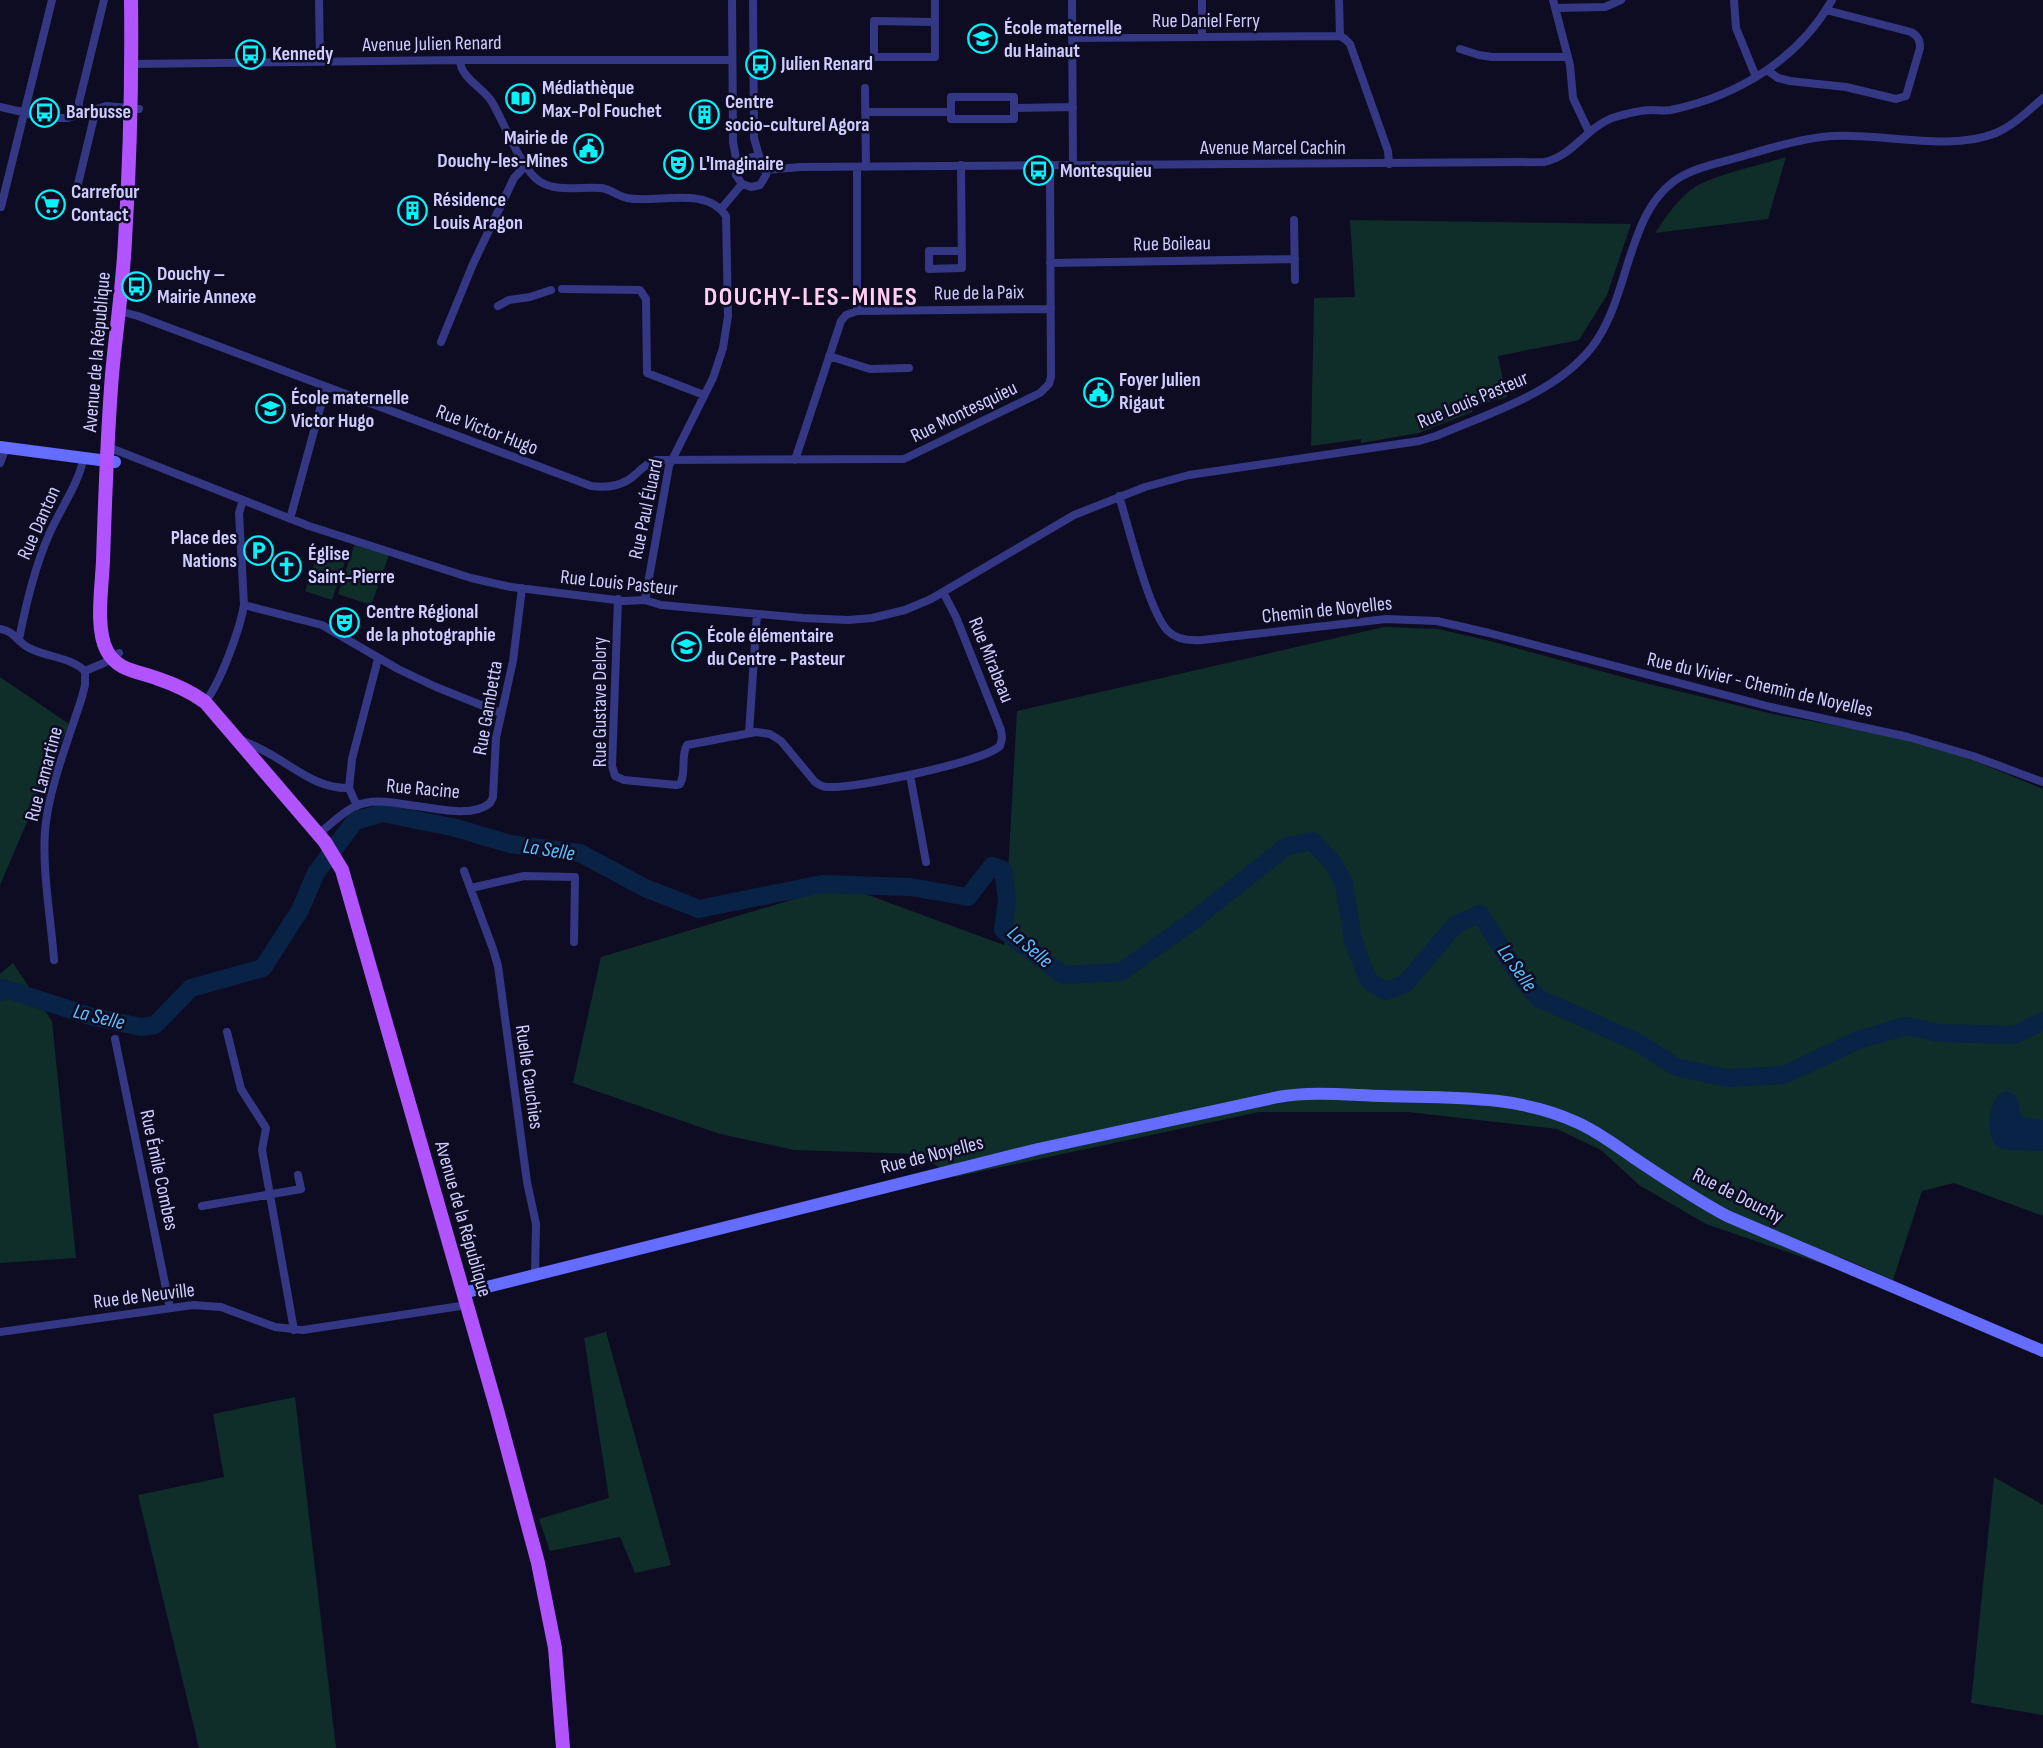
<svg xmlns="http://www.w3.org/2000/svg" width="2043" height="1748" font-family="'Sofia Sans Condensed',sans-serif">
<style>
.green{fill:#0f2d29}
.water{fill:#082345}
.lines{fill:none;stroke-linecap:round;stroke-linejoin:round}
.river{stroke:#082345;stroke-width:18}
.street{stroke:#343884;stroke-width:8}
.secondary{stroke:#646dff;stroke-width:12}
.primary{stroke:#b154ff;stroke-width:14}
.labels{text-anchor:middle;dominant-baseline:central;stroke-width:5;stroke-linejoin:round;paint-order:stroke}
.street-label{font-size:20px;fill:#cfcdff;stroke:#0e0c22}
.poi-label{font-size:20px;font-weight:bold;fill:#cfcdff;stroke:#0e0c22;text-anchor:start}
.water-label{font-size:21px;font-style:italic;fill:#5bc1ff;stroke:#0e0c22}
.district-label{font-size:26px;font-weight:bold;letter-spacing:1.5px;fill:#ffcff2;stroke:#0e0c22}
</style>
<rect width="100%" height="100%" fill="#0e0c22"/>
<path class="green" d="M 1786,157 L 1768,219 L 1655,233 C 1666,217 1678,198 1695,187 C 1717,174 1761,165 1786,157 Z
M 1350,220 L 1631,224 L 1607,295 L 1579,340 L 1498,356 L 1507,397 L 1473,406 L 1472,412 L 1419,433 L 1361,443 L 1361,439 L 1311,446 L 1314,298 L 1355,297 Z
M 355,543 L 389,555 L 371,605 L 338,594 Z
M 319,550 L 346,559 L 332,600 L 305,591 Z
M 1384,627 L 1438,629 L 1490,641 L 1641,682 L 1773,714 L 1855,729 L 1902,731 L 2043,789 L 2043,1216 L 1954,1183 L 1922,1191 L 1893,1280 L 1840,1257 L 1834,1268 L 1706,1224 L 1639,1185 L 1601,1150 L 1557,1129 L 1408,1112 L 1259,1112 L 955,1177 L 918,1154 L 794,1150 L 720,1134 L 573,1083 L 601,957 L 841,885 L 1004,945 L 1017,711 Z
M 0,677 L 69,724 L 0,885 Z
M 13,963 L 52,1021 L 76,1258 L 0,1263 L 0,974 Z
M 606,1332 L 671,1565 L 635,1573 L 620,1537 L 550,1551 L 539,1519 L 609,1498 L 584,1338 Z
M 295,1397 L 336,1748 L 199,1748 L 138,1495 L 224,1477 L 213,1414 Z
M 1994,1477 L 2043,1505 L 2043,1715 L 1971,1703 Z"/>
<path class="water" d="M 2005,1091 C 2024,1096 2015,1103 2022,1117 L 2043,1120 L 2043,1151 C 2034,1150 2005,1151 2000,1148 C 1986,1141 1988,1112 1995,1100 C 1997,1095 2001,1093 2005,1091 Z"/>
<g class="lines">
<path class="river" d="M 0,992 L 3,988 L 93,1017 L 141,1027 L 155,1025 L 191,988 L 263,968 L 300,910 L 316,873 L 355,821 L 382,813 L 456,828 L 510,844 L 580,853 L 645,888 L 699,909 L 822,884 L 910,887 L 968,897 L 992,866 L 1003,870 L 1007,899 L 1003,930 L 1063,975 L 1121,972 L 1187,925 L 1287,846 L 1312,841 L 1333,863 L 1344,883 L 1353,940 L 1368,980 L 1385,991 L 1405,984 L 1456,924 L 1480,914 L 1519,975 L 1538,998 L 1637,1042 L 1676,1067 L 1727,1078 L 1784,1075 L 1858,1040 L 1906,1026 L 1940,1033 L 2015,1035 L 2043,1021"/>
<path class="street" d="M 319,0 L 320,62
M 732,0 L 733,142 L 736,158 L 736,175 L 742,184 L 751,187 L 760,185 L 766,175 L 764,162 L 754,157 L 743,159 L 736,168
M 753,0 L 754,138 L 760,159
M 935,0 L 935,57 L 874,57 L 874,21 L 935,22
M 1072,0 L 1073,165
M 1202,0 L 1202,37
M 1339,0 L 1340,36 L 1345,39 L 1350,44 L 1388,151 L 1389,164
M 1553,0 L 1570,65 L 1573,98 L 1589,132
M 1734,0 L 1736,28 L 1756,77
M 1555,8 L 1605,7 L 1621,0
M 1072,38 L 1340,36
M 1460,49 L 1479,55 L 1492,57 L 1568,57
M 460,60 C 460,78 484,88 492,102 C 504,122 521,169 539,181 C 557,193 581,186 601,188 C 611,189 617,196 627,198 C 656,204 706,185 726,216 L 728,316 L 723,348 L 713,378 L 669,466 L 645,600
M 131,64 L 460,60 L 732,60
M 1767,70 L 1778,78 L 1790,81 L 1846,87 L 1896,99 L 1906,96 L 1920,48 C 1920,40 1918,36 1911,32 L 1826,10
M 865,88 L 866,167
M 951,97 L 1014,97 L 1014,119 L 951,119 Z
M 0,107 L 49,118 L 68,118 L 106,106 L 139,109
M 1014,108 L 1073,107
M 865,112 L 951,112
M 79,115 L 79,102 L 104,0
M 961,165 L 962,268 L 929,269 L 929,251 L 962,251
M 767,170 L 800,167 L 1544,162 C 1572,157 1586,128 1612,118 C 1625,114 1639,110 1652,110 C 1658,110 1665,111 1671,110 C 1737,96 1798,60 1832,0
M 77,188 L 96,109
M 1,207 L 52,0
M 721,209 L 742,184
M 1294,220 L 1295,280
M 1050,263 L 1295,259
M 562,289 L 640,290 L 646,299 L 647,373 L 704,395
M 498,306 L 509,300 L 530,297 L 551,290
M 119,311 L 138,316 L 591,486 C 609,488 623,486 636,474 C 642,468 648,463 656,460 L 904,459 L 1040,393 L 1049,384 L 1051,377 L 1050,165
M 857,311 L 857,167
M 441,342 L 473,264 L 514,178 L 526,165
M 829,356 L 870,369 L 909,368
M 108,447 L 309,526 L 471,578 L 511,587 L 624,601 L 645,600 L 661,605 L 803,618 L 848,620 L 872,618 L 905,610 L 931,599 L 1074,515 L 1145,487 L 1189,475 L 1419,441 L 1436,436 C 1489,413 1555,394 1592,347 C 1632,296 1625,206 1684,175 C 1700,166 1719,163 1736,158 C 1768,149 1800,138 1833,136 C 1883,133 1949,152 1996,133 C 2014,125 2028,111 2043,98
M 795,460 L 841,321 L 846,315 L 857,311 L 1051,309
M 0,463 L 6,448
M 1119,496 C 1128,524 1149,613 1168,631 C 1177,640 1190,641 1202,640 L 1386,619 L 1437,621 L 1489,633 L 1771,707 L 1908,737 L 1973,756 L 2043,782
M 290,519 L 326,387
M 618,599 L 612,766 L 615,776 L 624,780 L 676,785 L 680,784 C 687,772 680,757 687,745 L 756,732 L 770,734 L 781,741 L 815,782 C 819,785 823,787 828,787 C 854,789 983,762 1000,746 L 1002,738 L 1001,730 L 956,617 L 943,592
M 244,605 L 322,625 L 398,669 L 436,687 L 501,713
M 0,629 C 14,632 13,636 23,644 C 39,657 68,655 85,671
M 19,639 C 26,604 34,569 48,537 C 59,510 78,486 84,457
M 205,702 C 220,684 240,629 244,605 L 239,513 L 243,500
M 749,733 L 757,614
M 241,740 C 253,745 264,750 275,757 C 299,771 320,789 349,788
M 910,775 L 926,862
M 357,806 L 349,788 L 352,759 L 378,659
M 318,834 C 332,824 348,806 365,803 C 398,795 465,825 490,803 L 493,797 L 496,738 L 513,661 L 522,588
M 464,871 L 493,949 L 498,966 L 527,1182 L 536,1224 L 535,1275
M 471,888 L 524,876 L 575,877 L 574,942
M 54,960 C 51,920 42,870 45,831 C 48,790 69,738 82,697 L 85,685 L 85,671 L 104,663 L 119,653
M 227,1032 L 241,1089 L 266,1128 L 262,1150 L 294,1330
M 115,1039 L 170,1308
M 202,1206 L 301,1189 L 298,1175
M 0,1332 L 193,1305 L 221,1307 L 275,1327 L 303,1330 L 467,1305"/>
<path class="secondary" d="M 0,447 L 115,462
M 463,1293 L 1038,1149 L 1278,1097 C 1312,1091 1348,1095 1382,1096 C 1447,1098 1516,1094 1576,1122 C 1597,1131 1615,1145 1634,1158 C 1664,1178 1695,1199 1727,1216 L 2043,1351"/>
<path class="primary" d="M 131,0 C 132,80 130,160 125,240 C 123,285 116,330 112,375 C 107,437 105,499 103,561 C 102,586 95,629 107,651 C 118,671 137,671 156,678 C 174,684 190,691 205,702 L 325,842 L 342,870 L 497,1410 L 538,1563 L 555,1648 L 563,1748"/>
</g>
<defs>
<symbol id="school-ring" viewBox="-11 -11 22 22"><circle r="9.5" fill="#0e0c22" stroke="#00f4f8" stroke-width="1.5"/><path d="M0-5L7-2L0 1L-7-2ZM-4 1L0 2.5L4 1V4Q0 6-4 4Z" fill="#00f4f8"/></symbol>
<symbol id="bus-ring" viewBox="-11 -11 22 22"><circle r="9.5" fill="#0e0c22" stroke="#00f4f8" stroke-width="1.5"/><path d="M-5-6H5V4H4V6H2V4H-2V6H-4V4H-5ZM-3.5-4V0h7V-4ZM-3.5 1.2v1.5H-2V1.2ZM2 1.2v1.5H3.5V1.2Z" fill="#00f4f8"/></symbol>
<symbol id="library-ring" viewBox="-11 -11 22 22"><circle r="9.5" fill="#0e0c22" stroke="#00f4f8" stroke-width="1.5"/><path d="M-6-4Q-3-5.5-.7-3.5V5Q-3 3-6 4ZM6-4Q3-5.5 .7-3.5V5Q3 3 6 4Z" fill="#00f4f8"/></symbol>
<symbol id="building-ring" viewBox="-11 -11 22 22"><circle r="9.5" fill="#0e0c22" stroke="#00f4f8" stroke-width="1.5"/><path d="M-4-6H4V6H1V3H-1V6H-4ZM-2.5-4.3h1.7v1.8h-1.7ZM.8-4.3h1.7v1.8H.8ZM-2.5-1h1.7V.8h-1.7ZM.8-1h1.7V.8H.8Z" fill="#00f4f8"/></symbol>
<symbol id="civic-ring" viewBox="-11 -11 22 22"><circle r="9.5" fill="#0e0c22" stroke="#00f4f8" stroke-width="1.5"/><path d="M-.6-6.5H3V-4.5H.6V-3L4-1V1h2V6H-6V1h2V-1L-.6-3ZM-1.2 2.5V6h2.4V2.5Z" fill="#00f4f8"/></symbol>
<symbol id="theatre-ring" viewBox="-11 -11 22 22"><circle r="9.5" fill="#0e0c22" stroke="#00f4f8" stroke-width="1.5"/><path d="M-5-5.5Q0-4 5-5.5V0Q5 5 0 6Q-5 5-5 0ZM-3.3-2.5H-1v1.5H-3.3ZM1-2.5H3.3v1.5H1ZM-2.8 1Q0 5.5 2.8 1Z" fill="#00f4f8"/></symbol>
<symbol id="supermarket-ring" viewBox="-11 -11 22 22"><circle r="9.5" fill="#0e0c22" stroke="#00f4f8" stroke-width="1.5"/><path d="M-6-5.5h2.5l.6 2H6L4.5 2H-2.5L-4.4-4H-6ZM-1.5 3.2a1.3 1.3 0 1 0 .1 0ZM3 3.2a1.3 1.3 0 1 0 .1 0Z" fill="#00f4f8"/></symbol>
<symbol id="parking-ring" viewBox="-11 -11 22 22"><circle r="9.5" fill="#0e0c22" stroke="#00f4f8" stroke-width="1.5"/><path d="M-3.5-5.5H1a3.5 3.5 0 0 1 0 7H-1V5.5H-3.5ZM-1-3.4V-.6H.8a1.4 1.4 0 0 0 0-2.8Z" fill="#00f4f8"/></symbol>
<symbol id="church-ring" viewBox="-11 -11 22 22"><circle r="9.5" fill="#0e0c22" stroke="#00f4f8" stroke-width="1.5"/><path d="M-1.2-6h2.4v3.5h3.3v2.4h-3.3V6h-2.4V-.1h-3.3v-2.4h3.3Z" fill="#00f4f8"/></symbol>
</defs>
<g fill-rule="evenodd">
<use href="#school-ring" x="966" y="22" width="33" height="33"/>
<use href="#bus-ring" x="234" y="38" width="33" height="33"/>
<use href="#bus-ring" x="744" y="48" width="33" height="33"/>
<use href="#library-ring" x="504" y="82" width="33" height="33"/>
<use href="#bus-ring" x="28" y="96" width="33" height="33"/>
<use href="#building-ring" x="688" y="98" width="33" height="33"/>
<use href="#civic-ring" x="572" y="132" width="33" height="33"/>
<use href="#theatre-ring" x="662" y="148" width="33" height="33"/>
<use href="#bus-ring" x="1022" y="154" width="33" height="33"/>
<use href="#supermarket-ring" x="34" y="188" width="33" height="33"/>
<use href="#building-ring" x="396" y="194" width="33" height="33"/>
<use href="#bus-ring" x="120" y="270" width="33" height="33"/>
<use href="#civic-ring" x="1082" y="376" width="33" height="33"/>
<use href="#school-ring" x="254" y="392" width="33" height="33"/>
<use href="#parking-ring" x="242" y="534" width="33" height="33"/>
<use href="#church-ring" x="270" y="550" width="33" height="33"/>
<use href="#theatre-ring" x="328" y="606" width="33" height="33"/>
<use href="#school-ring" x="670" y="630" width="33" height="33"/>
</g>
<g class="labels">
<g class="street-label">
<text x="1206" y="21">Rue Daniel Ferry</text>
<text transform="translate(432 44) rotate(-1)">Avenue Julien Renard</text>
<text x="1273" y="148">Avenue Marcel Cachin</text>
<text transform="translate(1172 244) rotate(-1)">Rue Boileau</text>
<text transform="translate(979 293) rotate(-1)">Rue de la Paix</text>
<text transform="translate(97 352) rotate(-85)">Avenue de la République</text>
<text transform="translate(1473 400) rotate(-23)">Rue Louis Pasteur</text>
<text transform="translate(964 412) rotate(-26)">Rue Montesquieu</text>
<text transform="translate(487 430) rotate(21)">Rue Victor Hugo</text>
<text transform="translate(646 509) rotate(-78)">Rue Paul Éluard</text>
<text transform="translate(39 523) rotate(-66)">Rue Danton</text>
<text transform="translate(619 583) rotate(6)">Rue Louis Pasteur</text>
<text transform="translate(1327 610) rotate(-6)">Chemin de Noyelles</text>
<text transform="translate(991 660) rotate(68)">Rue Mirabeau</text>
<text transform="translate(1760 685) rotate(13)">Rue du Vivier - Chemin de Noyelles</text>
<text transform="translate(600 702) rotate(-90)">Rue Gustave Delory</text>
<text transform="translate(488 708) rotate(-80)">Rue Gambetta</text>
<text transform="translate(44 774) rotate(-75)">Rue Lamartine</text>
<text transform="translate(423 789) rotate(5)">Rue Racine</text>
<text transform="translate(529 1077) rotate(82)">Ruelle Cauchies</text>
<text transform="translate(932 1155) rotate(-14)">Rue de Noyelles</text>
<text transform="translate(159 1170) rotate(78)">Rue Émile Combes</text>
<text transform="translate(1738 1196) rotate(27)">Rue de Douchy</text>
<text transform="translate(463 1219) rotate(74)">Avenue de la République</text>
<text transform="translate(144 1296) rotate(-7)">Rue de Neuville</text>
</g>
<g class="poi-label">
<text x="1004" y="28">École maternelle<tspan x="1004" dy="23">du Hainaut</tspan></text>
<text x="272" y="54">Kennedy</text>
<text x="781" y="64">Julien Renard</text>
<text x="542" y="88">Médiathèque<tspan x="542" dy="23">Max-Pol Fouchet</tspan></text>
<text x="725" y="102">Centre<tspan x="725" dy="23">socio-culturel Agora</tspan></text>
<text x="66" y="112">Barbusse</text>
<text x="568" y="138" text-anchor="end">Mairie de<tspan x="568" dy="23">Douchy-les-Mines</tspan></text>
<text x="699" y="164">L'Imaginaire</text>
<text x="1060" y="171">Montesquieu</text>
<text x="71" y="192">Carrefour<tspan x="71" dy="23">Contact</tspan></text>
<text x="433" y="200">Résidence<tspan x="433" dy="23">Louis Aragon</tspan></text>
<text x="157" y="274">Douchy –<tspan x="157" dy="23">Mairie Annexe</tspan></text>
<text x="1119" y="380">Foyer Julien<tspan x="1119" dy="23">Rigaut</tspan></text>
<text x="291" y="398">École maternelle<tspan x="291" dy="23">Victor Hugo</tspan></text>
<text x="237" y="538" text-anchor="end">Place des<tspan x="237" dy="23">Nations</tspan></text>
<text x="308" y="554">Église<tspan x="308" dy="23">Saint-Pierre</tspan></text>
<text x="366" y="612">Centre Régional<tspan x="366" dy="23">de la photographie</tspan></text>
<text x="707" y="636">École élémentaire<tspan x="707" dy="23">du Centre - Pasteur</tspan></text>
</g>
<g class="water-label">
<text transform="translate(549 850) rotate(9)">La Selle</text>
<text transform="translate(1030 947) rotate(41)">La Selle</text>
<text transform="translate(1517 968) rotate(55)">La Selle</text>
<text transform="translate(99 1017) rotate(14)">La Selle</text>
</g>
<g class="district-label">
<text x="811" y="297">DOUCHY-LES-MINES</text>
</g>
</g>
</svg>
